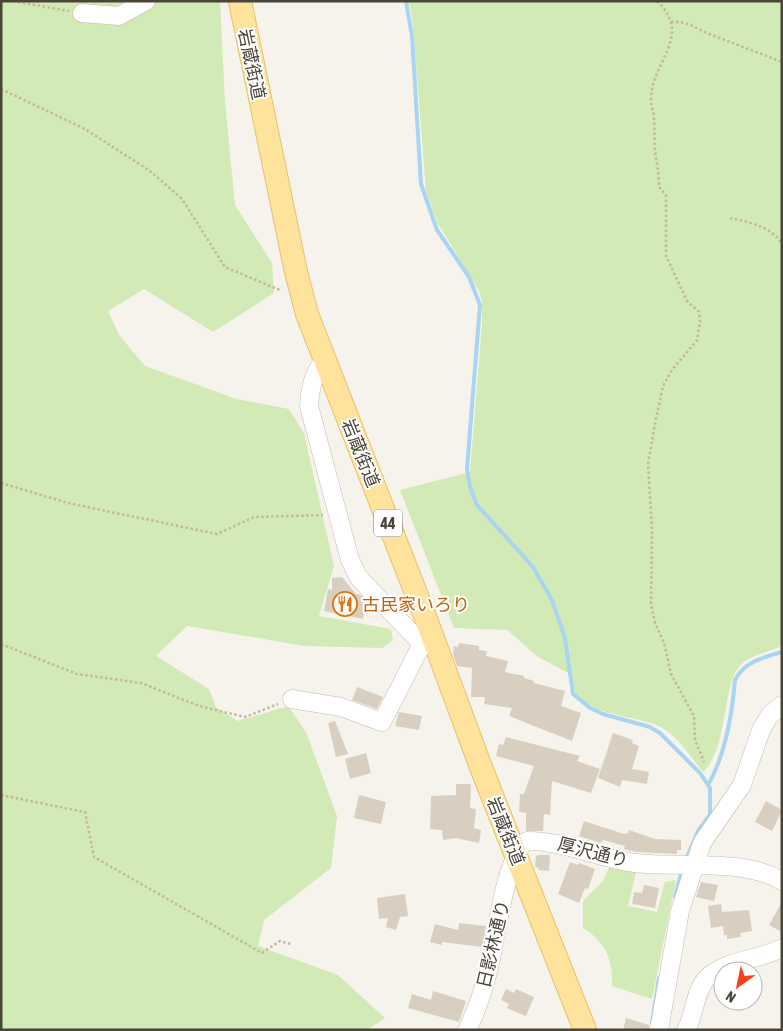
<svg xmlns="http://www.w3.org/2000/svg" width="783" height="1031" font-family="'Asap Condensed','Noto Sans JP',sans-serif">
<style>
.green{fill:#d2eab5}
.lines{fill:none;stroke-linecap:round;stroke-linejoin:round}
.stream{stroke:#a9d4f2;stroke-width:4}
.building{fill:#d8cfc1}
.minor-casing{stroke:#c2bbae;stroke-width:19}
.major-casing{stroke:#e6c16a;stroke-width:24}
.path{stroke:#c4b79f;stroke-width:2.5;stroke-dasharray:2.5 2.5;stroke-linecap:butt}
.minor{stroke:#fff;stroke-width:18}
.major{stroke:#ffe39c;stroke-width:22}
.labels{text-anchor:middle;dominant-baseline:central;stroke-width:4;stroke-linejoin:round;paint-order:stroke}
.shield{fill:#fff;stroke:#817c74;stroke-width:1}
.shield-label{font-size:16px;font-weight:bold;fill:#4b4439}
.street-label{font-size:18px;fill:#4b4439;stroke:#fff}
.food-label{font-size:18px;fill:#c56008;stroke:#fff;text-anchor:start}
</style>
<rect width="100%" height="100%" fill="#f6f3ec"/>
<path class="green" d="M 1,1 L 220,1 L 225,102 L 235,205 L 272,263 L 274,293 L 213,332 L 144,289 L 108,311 L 119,335 L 145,366 L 237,399 L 289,409 L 304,433 L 334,566 L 319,616 L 391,629 L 393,640 L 382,648 L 305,646 L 187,626 L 156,656 L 209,689 L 216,707 L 238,721 L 288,706 L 306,732 L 337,816 L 331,868 L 264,920 L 258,946 L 338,975 L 385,1018 L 367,1030 L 1,1030 Z
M 409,1 L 782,1 L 782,646 C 770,651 756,654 745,661 C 720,677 731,745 703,772 C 690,757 679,737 661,727 C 640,716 582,715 574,690 C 572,686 573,680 572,675 L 538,657 L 507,630 L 454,628 L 400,490 L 470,472 L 482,324 L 482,301 L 479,291 L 437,222 L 426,191 L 413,26 Z
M 611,863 L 637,868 L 628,906 L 657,912 L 665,882 L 676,880 L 652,999 L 612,986 C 613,960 606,942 583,928 L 583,901 L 603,881 Z"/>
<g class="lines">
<path class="stream" d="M 406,1 L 412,36 L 421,184 L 437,230 L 469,277 L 480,305 L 467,469 L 470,487 L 477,505 L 533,567 L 552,600 L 565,638 L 573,694 L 590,708 L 603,714 L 650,727 L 660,733 L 700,773 L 710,788 L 710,815 L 698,831 L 686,859
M 708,785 C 726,754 732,715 735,680 C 744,662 764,657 782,652
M 675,897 L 682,870
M 652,1023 L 659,978"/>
</g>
<path class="building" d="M 342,577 L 356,594 L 361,595 L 366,601 L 363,619 L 324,611 L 328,589 L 332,590 L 332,578 Z
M 459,643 L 479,646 L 479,650 L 487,651 L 486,656 L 508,661 L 505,672 L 524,676 L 524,678 L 534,681 L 534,683 L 565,691 L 561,706 L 581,713 L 572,741 L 509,716 L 512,708 L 484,704 L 485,697 L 471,697 L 472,668 L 457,666 L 453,654 L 454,646 L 458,647 Z
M 357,687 L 383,697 L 377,709 L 352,700 Z
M 399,712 L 422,716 L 419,730 L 395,726 Z
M 335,721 L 348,754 L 336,757 L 328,723 Z
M 613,733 L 633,740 L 632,743 L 639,746 L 632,769 L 649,772 L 647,784 L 622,780 L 620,787 L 598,778 Z
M 506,737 L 580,756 L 577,761 L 600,769 L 591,793 L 552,781 L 550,815 L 544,814 L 543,831 L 526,831 L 526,813 L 519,812 L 520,794 L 524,794 L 534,766 L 496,756 L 499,744 L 503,745 Z
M 366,753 L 371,773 L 350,779 L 345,759 Z
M 456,784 L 471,784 L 470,808 L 476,809 L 474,828 L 481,830 L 479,843 L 456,838 L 443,840 L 442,830 L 430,829 L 431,796 L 456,795 Z
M 359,795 L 386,802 L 381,824 L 354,818 Z
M 766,801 L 782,810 L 772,831 L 755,822 Z
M 584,821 L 624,834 L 628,833 L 629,830 L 655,839 L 681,840 L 681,850 L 677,850 L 677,854 L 636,852 L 624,849 L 625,846 L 603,840 L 600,843 L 579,836 Z
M 539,855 L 550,855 L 549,871 L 538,870 L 539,868 L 535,867 L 536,856 Z
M 570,862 L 578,865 L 579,863 L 595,869 L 588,889 L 585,888 L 579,903 L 558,894 Z
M 701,882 L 718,885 L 714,901 L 696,897 Z
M 644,885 L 659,888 L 655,908 L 632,904 L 634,892 L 642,893 Z
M 405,894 L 408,916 L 400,917 L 396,930 L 386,927 L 388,918 L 379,919 L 377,898 Z
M 782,902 L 782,932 L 769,925 Z
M 721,904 L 722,912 L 749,910 L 752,931 L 740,933 L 741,937 L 727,939 L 727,935 L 724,935 L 723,926 L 711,928 L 708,906 Z
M 459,923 L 486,926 L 482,947 L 442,942 L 442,945 L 430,942 L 435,924 L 458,930 Z
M 506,989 L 514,993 L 516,989 L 534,997 L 526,1016 L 507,1008 L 509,1004 L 501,1000 Z
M 433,991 L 466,1001 L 459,1022 L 408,1008 L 412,994 L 431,1000 Z
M 626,1018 L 649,1025 L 649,1030 L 623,1030 Z"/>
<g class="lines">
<defs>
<path id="minor" d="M 82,13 L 119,16 L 146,1
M 324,360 C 313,374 310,389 309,406 L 350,560 L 359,578 L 418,640 L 435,643
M 292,699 L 341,707 L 382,722 L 423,642
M 467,1030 C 477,1010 484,989 489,968 C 495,943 506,852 527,841 C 567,841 597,858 635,863 C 678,868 744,858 782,881
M 659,1030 L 680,911 L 702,843 L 742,785 L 761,730 L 770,715 L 782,705
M 686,1030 C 695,1015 694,993 706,979 C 725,959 758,961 782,948"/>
<path id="major" d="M 240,1 L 296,272 L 307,314 L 423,611 L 482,770 L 585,1030"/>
</defs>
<use href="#minor" class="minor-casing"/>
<use href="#major" class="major-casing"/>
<path class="path" d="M 13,1 L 69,11
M 657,1 C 694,36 651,62 651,99 C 651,106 654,112 654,118 C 655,129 654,141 655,152 C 657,164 659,175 659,187 L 666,195 L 666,256 L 687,301 L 699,312 L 700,322 L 697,340 L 672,370 L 663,386 L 655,424 L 648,464 L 652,530 L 651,603 L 655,623 L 664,643 L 671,674 L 694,716 L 695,740 L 704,762
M 671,22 C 687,20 698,30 712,35 C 735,44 759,53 782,62
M 1,89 L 85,129 L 150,171 L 182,199 L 225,267 L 282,291
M 730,218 C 746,221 776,228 782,245
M 1,483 L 68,503 L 217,534 L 254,517 L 323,515
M 1,644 L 77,674 L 141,683 L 199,706 L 245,717 L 278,704
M 1,795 L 85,812 L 94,857 L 262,953 L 280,941 L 291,944"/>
<use href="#minor" class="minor"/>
<use href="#major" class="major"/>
</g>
<defs>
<symbol id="restaurant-ring" viewBox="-11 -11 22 22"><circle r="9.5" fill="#fff" stroke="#e8710a" stroke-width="1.5"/><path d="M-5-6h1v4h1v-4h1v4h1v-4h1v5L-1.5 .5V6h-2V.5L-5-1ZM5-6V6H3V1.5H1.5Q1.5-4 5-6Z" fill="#e8710a"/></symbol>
</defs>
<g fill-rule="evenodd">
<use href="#restaurant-ring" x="331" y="590" width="28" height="28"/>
</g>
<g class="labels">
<rect class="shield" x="374" y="509.5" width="28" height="27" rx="4"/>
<g class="shield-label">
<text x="388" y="523">44</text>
</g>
<g class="street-label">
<text transform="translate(252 64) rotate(78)">岩蔵街道</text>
<text transform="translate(361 453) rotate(68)">岩蔵街道</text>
<text transform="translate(506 831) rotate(68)">岩蔵街道</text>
<text transform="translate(593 852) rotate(14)">厚沢通り</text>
<text transform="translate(493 944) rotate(-77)">日影林通り</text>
</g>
<g class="food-label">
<text x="362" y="604">古民家いろり</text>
</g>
</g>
<rect width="783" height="1031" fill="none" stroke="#4b4439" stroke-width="5"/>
<g transform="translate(738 986) rotate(213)"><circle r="24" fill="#ffffff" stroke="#b7b4b0"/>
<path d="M0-4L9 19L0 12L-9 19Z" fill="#fc3f1d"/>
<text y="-8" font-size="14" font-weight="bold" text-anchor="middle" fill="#4b4439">N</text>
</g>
</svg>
